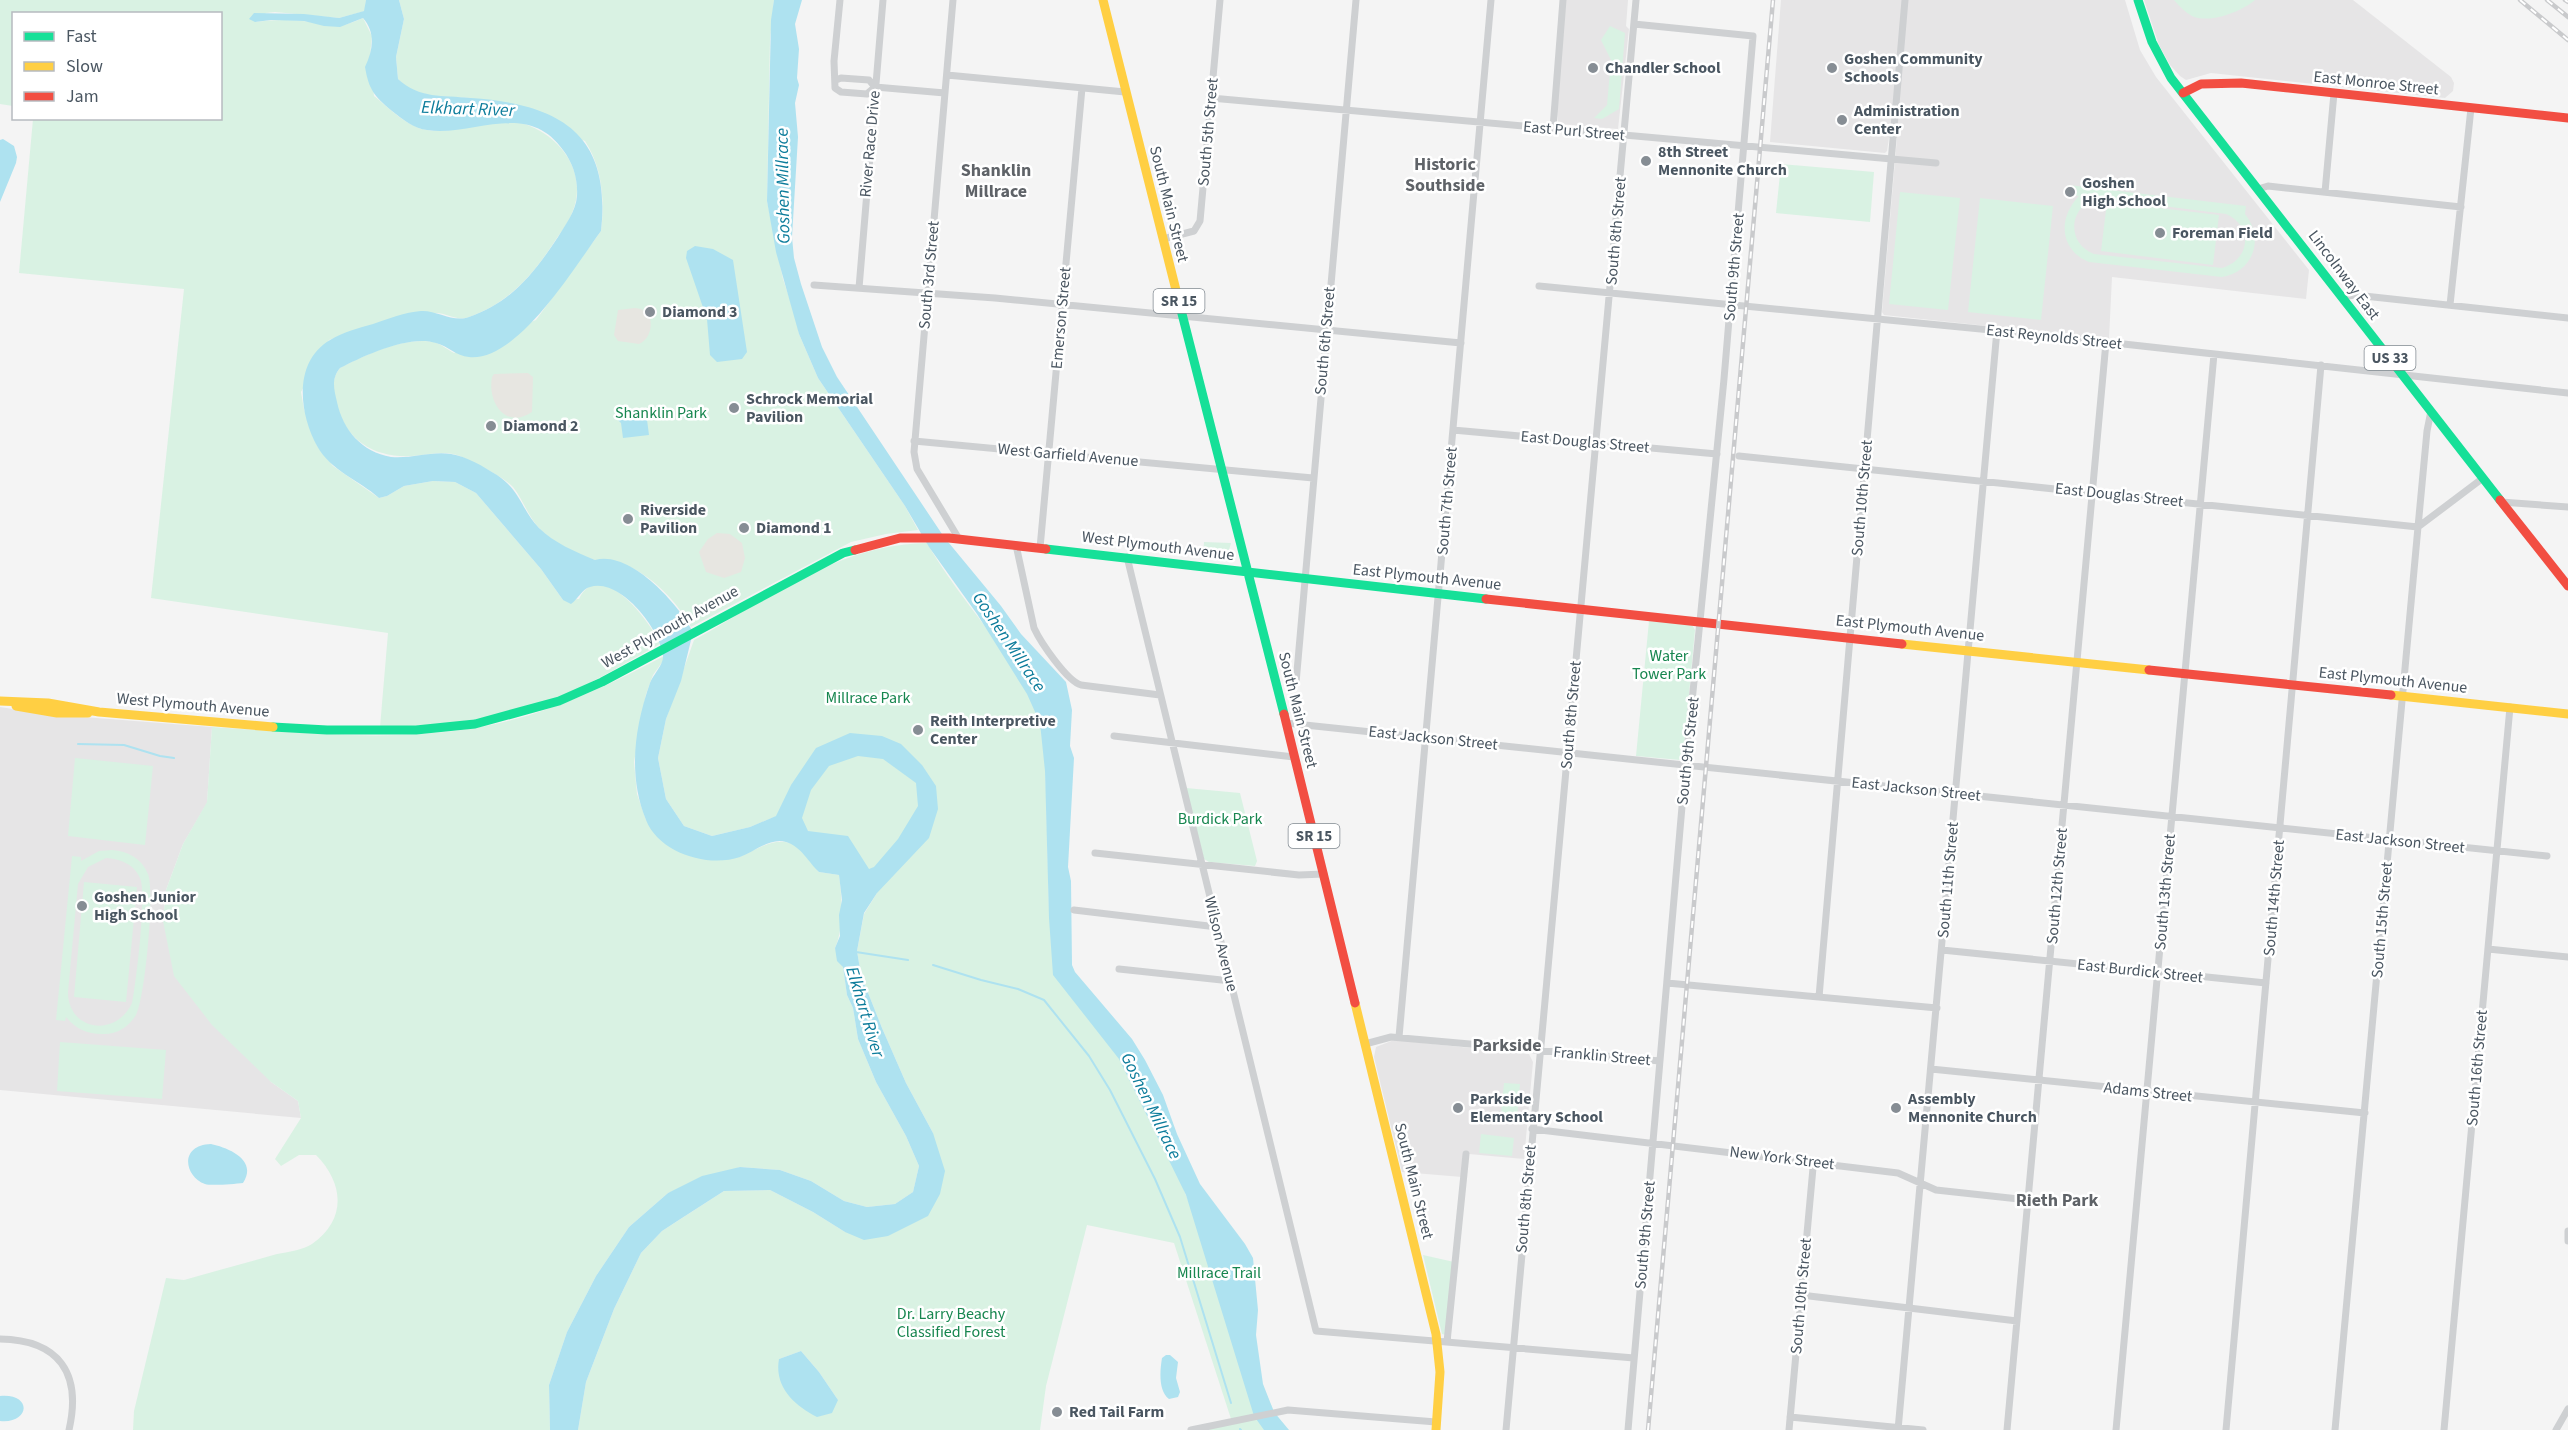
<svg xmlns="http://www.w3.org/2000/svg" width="2568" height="1430" font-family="'Source Sans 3',sans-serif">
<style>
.education{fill:#e6e5e6}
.green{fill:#d9f2e3;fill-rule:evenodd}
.sand{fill:#e7e6e1}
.water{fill:#aee2f0;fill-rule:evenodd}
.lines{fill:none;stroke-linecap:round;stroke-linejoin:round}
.stream{stroke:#aee2f0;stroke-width:2}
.street{stroke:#ced0d2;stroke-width:7}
.fast{stroke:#16e098;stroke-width:9}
.slow{stroke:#ffcf43;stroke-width:9}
.jam{stroke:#f24e42;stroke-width:9}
.rail-casing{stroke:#c9cacc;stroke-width:4.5}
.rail{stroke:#fff;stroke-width:2;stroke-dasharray:7;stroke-linecap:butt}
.poi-dot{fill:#868d94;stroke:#fff;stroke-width:2}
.labels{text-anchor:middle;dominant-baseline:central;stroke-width:5;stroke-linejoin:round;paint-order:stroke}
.shield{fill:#fff;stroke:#808990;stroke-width:1.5}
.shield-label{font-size:15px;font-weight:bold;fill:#4a5661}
.poi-label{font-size:16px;font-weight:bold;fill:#4a5661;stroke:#fff;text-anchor:start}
.street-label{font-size:16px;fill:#4a5661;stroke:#fff}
.park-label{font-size:16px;fill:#17864f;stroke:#fff}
.water-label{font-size:18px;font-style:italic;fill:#0c7c9b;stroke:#fff}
.neighbourhood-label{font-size:18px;font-weight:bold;fill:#5f6368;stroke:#fff}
</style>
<rect width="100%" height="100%" fill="#f4f4f4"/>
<path class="education" d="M 1566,0 L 1628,0 L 1626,26 L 1629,29 L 1618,129 L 1561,124 L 1558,122 L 1557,106 Z
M 1781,0 L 2125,0 L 2140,50 L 2156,77 L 2309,270 L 2306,299 L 2112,277 L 2109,339 L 1884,315 L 1882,312 L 1897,138 L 1889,138 L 1887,151 L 1885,153 L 1770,142 Z
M 2144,0 L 2353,0 L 2451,77 L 2454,83 L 2453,91 L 2445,98 L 2211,73 L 2186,80 L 2180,76 L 2170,65 L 2159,45 Z
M 0,707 L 45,714 L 212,727 L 207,803 L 183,844 L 166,890 L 163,921 L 271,1082 L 298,1101 L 301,1118 L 0,1090 Z
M 1394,1040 L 1529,1054 L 1533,1062 L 1524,1159 L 1469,1154 L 1463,1163 L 1462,1177 L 1402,1172 L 1374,1057 L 1376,1047 Z"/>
<path class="green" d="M 0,0 L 366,0 L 365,11 L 339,18 L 275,12 L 266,13 L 255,22 C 270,20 287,19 303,21 C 331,25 334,31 363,18 L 372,36 L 370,56 L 374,96 C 389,108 407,127 427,130 C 461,136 497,112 530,126 C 564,140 588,176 572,213 C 568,224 559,234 553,244 C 531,277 508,303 469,317 C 457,322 446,312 434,313 C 397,317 364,326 329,340 L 301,392 L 304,409 L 317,446 L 333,466 L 379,498 L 387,496 L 404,486 L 433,481 L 455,482 L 476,493 L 541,569 L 563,600 L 579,599 C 600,555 651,622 660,644 C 629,661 598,680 566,694 C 506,719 444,726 380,727 L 388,633 L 151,598 L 184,289 L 19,273 L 33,119 L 220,118 L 220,14 L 14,14 L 13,106 L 0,104 Z
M 399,0 L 774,0 L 770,39 L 767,201 L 783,279 L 797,321 L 799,334 L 818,378 L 905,506 L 918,530 L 886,534 L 851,542 L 691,627 C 675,598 646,569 613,561 C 607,560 601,561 595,560 C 577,555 553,542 540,529 C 528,517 523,499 513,487 C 505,479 492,472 482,467 C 473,463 463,456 453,454 C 440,451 426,455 412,456 C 376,458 347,442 337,406 C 334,392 330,380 340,368 C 367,354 403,337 434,342 C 441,344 448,350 454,353 L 536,320 L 601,231 C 605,200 602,167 585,141 L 471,98 L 433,96 L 410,90 L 398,79 L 396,57 L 404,19 Z
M 2174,0 L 2255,0 C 2241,12 2209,24 2192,16 C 2185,12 2179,6 2174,0 Z
M 1610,26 L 1625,33 L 1619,109 L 1602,119 L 1594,118 L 1607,105 L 1611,60 L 1601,40 Z
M 1781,164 L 1874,172 L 1870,222 L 1776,213 Z
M 2068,185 L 2246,206 L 2245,214 C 2265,239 2253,272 2222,277 L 2089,262 C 2059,250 2058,217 2079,196 L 2067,194 ZM 2100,198 L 2226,214 C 2254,226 2250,260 2222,268 L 2094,254 C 2064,242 2070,203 2100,198 Z
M 1900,192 L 1960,198 L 1948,310 L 1889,304 Z
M 1980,198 L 2053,206 L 2041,320 L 1968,312 Z
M 2107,202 L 2219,215 L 2213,265 L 2101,251 Z
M 1204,542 L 1231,543 L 1229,550 L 1223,556 L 1203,557 Z
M 927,543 C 960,602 1018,656 1039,721 C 1046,742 1045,768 1046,790 C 1047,830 1048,869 1049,909 L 1070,910 L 1064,974 L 1140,1078 L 1240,1333 L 1282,1430 L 1198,1430 L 1232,1422 L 1174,1243 L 1087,1225 L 1046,1386 L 1040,1430 L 578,1430 L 586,1382 L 614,1309 L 641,1253 L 662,1231 L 724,1191 L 770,1190 L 813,1212 L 845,1232 L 927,1216 L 933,1133 L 906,1083 L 882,1028 L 861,975 L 857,951 L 864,914 L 877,893 L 808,831 L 777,816 L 750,827 L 712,836 L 684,826 L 666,799 L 658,758 L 666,719 L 694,640 C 767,599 840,544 927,543 ZM 801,1351 L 819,1372 L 838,1400 L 779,1359 Z
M 1649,621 L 1692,625 L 1695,630 L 1683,758 L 1680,760 L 1636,756 Z
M 664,656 L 663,661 L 653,675 L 646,694 L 634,762 L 637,794 L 646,820 L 740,857 C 759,848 782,832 801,850 C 808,857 812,865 819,872 L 839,875 C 842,896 844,929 835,948 L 843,967 L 847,995 L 853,1008 L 858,1039 L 876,1082 L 906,1136 L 919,1166 L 913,1192 L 895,1204 L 867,1207 L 844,1201 L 811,1181 L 780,1170 L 740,1167 L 668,1193 L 629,1227 L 596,1276 L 567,1332 L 549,1385 L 550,1430 L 133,1430 L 134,1411 L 166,1278 L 184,1280 C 215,1271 246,1263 277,1254 C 288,1252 303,1250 312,1244 C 347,1220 344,1183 316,1155 L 299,1155 L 281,1166 L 275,1159 L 301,1118 L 298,1101 L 271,1082 L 212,1025 L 174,976 L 163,921 L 166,890 L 183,844 L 207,802 L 212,727 C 296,732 384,742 468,729 C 538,719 602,689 664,656 Z
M 75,758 L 153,766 L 145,845 L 68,836 Z
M 1186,788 L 1240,793 L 1257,861 L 1255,866 L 1209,862 L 1204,859 Z
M 112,850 C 128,851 142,859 148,874 C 155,891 145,999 136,1015 C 129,1027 116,1035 102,1034 C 87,1034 76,1029 66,1017 L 65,1021 L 56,1020 L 72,856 L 81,857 L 81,861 L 99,851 ZM 106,858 C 120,859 134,864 140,878 C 147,893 136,984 132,1003 C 116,1038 68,1031 68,992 L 78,884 L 88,867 Z
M 84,882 L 137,887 L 126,1002 L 74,997 Z
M 60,1042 L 166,1050 L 162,1099 L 57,1091 Z
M 1504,1083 L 1520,1084 L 1517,1117 L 1501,1115 Z
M 1481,1134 L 1514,1138 L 1512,1156 L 1479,1153 Z
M 1423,1255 L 1454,1262 L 1446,1335 L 1442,1334 Z"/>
<path class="sand" d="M 635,308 L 641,309 L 649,315 C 653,326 650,339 639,344 L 618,341 L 614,335 L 618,310 Z
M 528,373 L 533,377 L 532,412 C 506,430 487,402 492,377 L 494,374 Z
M 717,533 L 730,534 L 742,543 L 745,558 L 741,572 L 724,578 L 706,572 L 699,552 L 708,539 Z"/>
<path class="water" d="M 366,0 L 399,0 L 404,19 L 396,57 L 398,79 C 420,99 442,95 471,98 C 559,104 612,133 601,231 C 575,266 518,362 469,357 C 456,356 448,346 436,343 C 410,334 363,356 340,368 C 331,379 334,389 337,402 C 343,430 362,452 391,457 C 411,459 431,451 451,454 C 466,456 484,467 497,475 C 521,491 521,509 539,528 C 554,543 576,552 595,560 C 631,550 679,605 693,632 L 681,681 L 666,719 L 658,758 L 666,799 L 684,826 L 712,836 L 750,827 L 776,816 L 791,785 L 816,748 L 850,733 L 882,736 L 901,744 L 922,765 L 936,786 L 938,809 L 929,838 L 877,893 L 864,913 L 857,951 L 861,975 L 882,1028 L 906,1083 L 933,1133 L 945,1171 L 940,1194 L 928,1216 L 888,1236 L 864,1240 L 845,1232 L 813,1212 L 770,1190 L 724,1191 L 682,1218 L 662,1231 L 641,1253 L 614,1309 L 586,1382 L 578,1430 L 550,1430 L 549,1385 L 567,1332 L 596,1276 L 629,1227 L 668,1193 L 702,1176 L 740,1167 L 780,1170 L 811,1181 L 844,1201 L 867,1207 L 895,1204 L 913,1192 L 919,1166 L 906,1136 L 876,1082 L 858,1039 L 853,1008 L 847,995 L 843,967 L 837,961 L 835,948 L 840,936 L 839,915 L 842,900 L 839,875 L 819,872 C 808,862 802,847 786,842 C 771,837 754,852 740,857 C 708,868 659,853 646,820 C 628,776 634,729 650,683 C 653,675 664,664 663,656 C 661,630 620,577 590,587 C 582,589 578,599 571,604 L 563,600 L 541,569 L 476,493 L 455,482 L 433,481 L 404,486 L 387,496 L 379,498 C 359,480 331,471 317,446 C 299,413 293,362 330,340 C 343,332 359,328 373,324 C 388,319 405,312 421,311 C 437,310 453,323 469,317 C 512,302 534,273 558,237 C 565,225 576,211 577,196 C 578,179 573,163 563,150 C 527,99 474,137 427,130 C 415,129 402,119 392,111 C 374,96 369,90 365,67 C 373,50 376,33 363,18 L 340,27 L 324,26 L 304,21 L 271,20 L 255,22 L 249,19 L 254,13 L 304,14 L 339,18 L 364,11 ZM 858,756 L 883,759 L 916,783 L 918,806 L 898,839 L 874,867 L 869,869 L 848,836 L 808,831 L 802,818 L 811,790 L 829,766 Z
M 774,0 L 802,0 L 795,24 L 799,49 L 797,78 L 799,85 L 795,103 L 798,137 L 792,237 L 794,258 L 801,284 L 822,347 L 837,377 L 944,537 L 1001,606 L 1021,634 L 1066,682 L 1072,710 L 1070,746 L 1074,758 L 1068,867 L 1071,881 L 1072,965 L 1075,972 L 1132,1039 L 1145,1060 L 1163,1095 L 1177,1134 L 1200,1184 L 1245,1244 L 1253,1258 L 1258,1310 L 1256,1335 L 1263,1384 L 1274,1412 L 1289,1430 L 1264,1430 L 1254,1416 L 1186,1195 L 1119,1059 L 1053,975 L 1049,918 L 1045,771 L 1040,723 L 1027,694 L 977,614 L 929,547 L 905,506 L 818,378 L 799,334 L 776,252 L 767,201 L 771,20 Z
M 3,139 L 14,146 L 17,157 L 16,163 L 0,202 L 0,140 Z
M 695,246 L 713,249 L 733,260 L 747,352 L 742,359 L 717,362 L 710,355 L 707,319 L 686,258 L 687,251 Z
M 624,405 L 633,413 L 646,412 L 649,435 L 623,438 L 621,423 L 614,416 Z
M 211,1144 C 229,1148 258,1160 243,1183 C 234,1184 211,1186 205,1184 C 184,1176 179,1145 211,1144 Z
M 801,1351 L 819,1372 L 838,1400 L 832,1413 L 817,1417 C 794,1405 774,1387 779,1359 Z
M 1166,1355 L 1170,1355 L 1178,1362 L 1176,1378 L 1180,1392 L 1178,1397 L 1169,1399 C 1158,1391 1160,1370 1162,1358 Z
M 0,1396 C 33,1393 30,1424 0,1421 Z"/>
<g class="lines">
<path class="stream" d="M 78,744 L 124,745 L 160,756 L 174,758
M 856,952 L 908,960
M 933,965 L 981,980 L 1018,989 L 1044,1000 L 1089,1056 L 1110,1090 L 1155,1179 L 1180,1237 L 1231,1403
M 1240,1429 L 1241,1430"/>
<path class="street" d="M 840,0 L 834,61 L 835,88 L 841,92 L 867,94 L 875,87
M 953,0 L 914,452 L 917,469 L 959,539
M 947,75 L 1125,92
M 836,80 L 841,78 L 869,80 L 875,87
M 875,87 L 945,93
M 1211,98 L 1936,163
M 1553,128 L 1563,0
M 2258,189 L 2268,186 L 2461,207
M 2325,192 L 2334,93
M 1163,239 L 1194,231 L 1200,221 L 1220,0
M 814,285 L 995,298 L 1461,343
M 1539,286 L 2051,336 L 2568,393
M 859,288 L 883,0
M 2341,297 L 2355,295 L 2568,318
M 2450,305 L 2471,108
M 1453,430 L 1717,454
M 914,441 L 1313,478
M 1739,456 L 2418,527 L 2483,478
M 2501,502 L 2568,507
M 1016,545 L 1034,628 C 1041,643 1067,681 1081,685 L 1160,695
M 1040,548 L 1082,88
M 1127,557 L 1316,1331 L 1634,1358
M 1296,683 L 1356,0
M 1286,723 L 2547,856
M 1114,736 L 1294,757
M 1095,853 L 1299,875 L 1324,874
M 1074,910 L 1217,927
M 2488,949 L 2568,957
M 1942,950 L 2266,983
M 1119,969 L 1231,981
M 1667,983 L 1937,1008
M 1819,997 L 1905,0
M 1399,1037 L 1491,0
M 1365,1044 L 1391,1037 L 1660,1061
M 1931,1069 L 2365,1113
M 1532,1129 L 1898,1173 L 1936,1190 L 2028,1200
M 2568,1231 L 2568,1241
M 1801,1295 L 2017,1321
M 0,1339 C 59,1340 82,1373 69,1430
M 1447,1342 L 1466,1154
M 1790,1417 L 1923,1430
M 1191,1430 L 1288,1410 L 1436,1422
M 1506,1430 L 1636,0
M 1628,1430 L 1685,772 L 1724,379 L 1753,36 L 1634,24
M 1789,1430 L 1813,1168 L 1816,1162
M 1898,1430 L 1997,330
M 2007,1430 L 2106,342
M 2116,1430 L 2214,354
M 2226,1430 L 2321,365
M 2335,1430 L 2418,527 L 2427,431 L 2431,411
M 2444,1430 L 2510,707
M 2556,1430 L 2568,1409"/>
<path class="fast" d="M 2138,0 L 2152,42 L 2171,78 L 2500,500
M 1179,302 L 1284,714
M 1046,549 L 1486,599
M 273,727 L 327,730 L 416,730 L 475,724 L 559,701 L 602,682 L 843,553 L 855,550"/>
<path class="slow" d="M 1103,0 L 1179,302
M 1902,644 L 2149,670
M 2391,695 L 2568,714
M 0,701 L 48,703 L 99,712 L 273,727
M 16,706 L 57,713 L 88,713
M 1355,1003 L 1436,1334 L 1440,1372 L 1436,1430"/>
<path class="jam" d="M 2183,93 L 2201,84 L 2241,83 L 2568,118
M 2500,500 L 2568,586
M 855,550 L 900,538 L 949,538 L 1046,549
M 1486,599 L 1902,644
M 2149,670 L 2391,695
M 1284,714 L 1355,1003"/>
<defs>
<path id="rail" d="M 2520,0 L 2568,40
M 2547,0 L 2568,17
M 2565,0 L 2568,2
M 1648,1430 L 1773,0"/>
</defs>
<use href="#rail" class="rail-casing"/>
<use href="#rail" class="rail"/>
</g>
<g class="poi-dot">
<circle cx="1593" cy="68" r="6"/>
<circle cx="1832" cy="68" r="6"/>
<circle cx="1842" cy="120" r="6"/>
<circle cx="1646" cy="161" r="6"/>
<circle cx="2070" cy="192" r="6"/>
<circle cx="2160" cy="233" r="6"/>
<circle cx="650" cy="312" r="6"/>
<circle cx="734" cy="408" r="6"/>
<circle cx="491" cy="426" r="6"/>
<circle cx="628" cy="519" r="6"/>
<circle cx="744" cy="528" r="6"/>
<circle cx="918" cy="730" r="6"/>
<circle cx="82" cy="906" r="6"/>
<circle cx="1458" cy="1108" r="6"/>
<circle cx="1896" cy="1108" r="6"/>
<circle cx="1057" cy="1412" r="6"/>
</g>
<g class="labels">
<g class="shield">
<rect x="1153.5" y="289" width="51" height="24" rx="4.5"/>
<rect x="2364.5" y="346" width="51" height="24" rx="4.5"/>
<rect x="1288.5" y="824" width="51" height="24" rx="4.5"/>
</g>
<g class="shield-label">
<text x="1179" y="301">SR 15</text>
<text x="2390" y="358">US 33</text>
<text x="1314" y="836">SR 15</text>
</g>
<g class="poi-label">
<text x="1844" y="59">Goshen Community<tspan x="1844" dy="18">Schools</tspan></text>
<text x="1605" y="68">Chandler School</text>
<text x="1854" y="111">Administration<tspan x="1854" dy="18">Center</tspan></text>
<text x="1658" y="152">8th Street<tspan x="1658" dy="18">Mennonite Church</tspan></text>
<text x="2082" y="183">Goshen<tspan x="2082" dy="18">High School</tspan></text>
<text x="2172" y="233">Foreman Field</text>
<text x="662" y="312">Diamond 3</text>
<text x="746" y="399">Schrock Memorial<tspan x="746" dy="18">Pavilion</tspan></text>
<text x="503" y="426">Diamond 2</text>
<text x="640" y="510">Riverside<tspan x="640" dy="18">Pavilion</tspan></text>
<text x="756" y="528">Diamond 1</text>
<text x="930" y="721">Reith Interpretive<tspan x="930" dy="18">Center</tspan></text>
<text x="94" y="897">Goshen Junior<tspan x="94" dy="18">High School</tspan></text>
<text x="1470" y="1099">Parkside<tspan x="1470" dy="18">Elementary School</tspan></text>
<text x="1908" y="1099">Assembly<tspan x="1908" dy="18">Mennonite Church</tspan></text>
<text x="1069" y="1412">Red Tail Farm</text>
</g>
<g class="street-label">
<text transform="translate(2376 83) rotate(6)">East Monroe Street</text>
<text transform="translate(1574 131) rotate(5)">East Purl Street</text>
<text transform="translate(1208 132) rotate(-85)">South 5th Street</text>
<text transform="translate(870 144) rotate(-85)">River Race Drive</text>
<text transform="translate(1169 204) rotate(76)">South Main Street</text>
<text transform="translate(1616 231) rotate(-85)">South 8th Street</text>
<text transform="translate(1734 267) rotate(-85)">South 9th Street</text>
<text transform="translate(929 275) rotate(-85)">South 3rd Street</text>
<text transform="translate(2344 275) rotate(53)">Lincolnway East</text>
<text transform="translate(1061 318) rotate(-85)">Emerson Street</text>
<text transform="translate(2054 337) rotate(6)">East Reynolds Street</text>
<text transform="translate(1325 341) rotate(-85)">South 6th Street</text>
<text transform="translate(1585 442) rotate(5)">East Douglas Street</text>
<text transform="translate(1068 455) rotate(5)">West Garfield Avenue</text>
<text transform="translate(2119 495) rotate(6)">East Douglas Street</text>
<text transform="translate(1862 498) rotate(-85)">South 10th Street</text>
<text transform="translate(1447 501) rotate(-85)">South 7th Street</text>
<text transform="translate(1158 546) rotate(7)">West Plymouth Avenue</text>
<text transform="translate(1427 577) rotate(6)">East Plymouth Avenue</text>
<text transform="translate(670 627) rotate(-29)">West Plymouth Avenue</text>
<text transform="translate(1910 628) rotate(6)">East Plymouth Avenue</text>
<text transform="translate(2393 680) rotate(6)">East Plymouth Avenue</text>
<text transform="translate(193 705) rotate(5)">West Plymouth Avenue</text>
<text transform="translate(1298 710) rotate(76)">South Main Street</text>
<text transform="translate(1571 715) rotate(-85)">South 8th Street</text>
<text transform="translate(1433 738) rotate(6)">East Jackson Street</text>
<text transform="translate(1688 751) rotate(-84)">South 9th Street</text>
<text transform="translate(1916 789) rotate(6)">East Jackson Street</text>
<text transform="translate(2400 841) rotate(6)">East Jackson Street</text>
<text transform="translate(1948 880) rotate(-85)">South 11th Street</text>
<text transform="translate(2057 886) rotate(-85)">South 12th Street</text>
<text transform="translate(2165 892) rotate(-85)">South 13th Street</text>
<text transform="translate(2274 898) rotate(-85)">South 14th Street</text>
<text transform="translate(2382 920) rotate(-85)">South 15th Street</text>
<text transform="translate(1221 944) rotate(76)">Wilson Avenue</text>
<text transform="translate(2140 971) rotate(6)">East Burdick Street</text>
<text transform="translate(1602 1056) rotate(5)">Franklin Street</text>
<text transform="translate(2477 1068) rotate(-85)">South 16th Street</text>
<text transform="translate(2148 1092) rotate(6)">Adams Street</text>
<text transform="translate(1782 1158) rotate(7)">New York Street</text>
<text transform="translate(1414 1181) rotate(76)">South Main Street</text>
<text transform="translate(1526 1199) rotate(-85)">South 8th Street</text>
<text transform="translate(1645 1235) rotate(-85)">South 9th Street</text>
<text transform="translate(1801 1296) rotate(-85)">South 10th Street</text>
</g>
<g class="park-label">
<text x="661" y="413">Shanklin Park</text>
<text x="1669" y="656">Water<tspan x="1669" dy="18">Tower Park</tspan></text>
<text x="868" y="698">Millrace Park</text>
<text x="1220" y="819">Burdick Park</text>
<text x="1219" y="1273">Millrace Trail</text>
<text x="951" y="1314">Dr. Larry Beachy<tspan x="951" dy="18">Classified Forest</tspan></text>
</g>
<g class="water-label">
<text transform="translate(468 109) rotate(2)">Elkhart River</text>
<text transform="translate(783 186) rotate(-91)">Goshen Millrace</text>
<text transform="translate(1009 642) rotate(56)">Goshen Millrace</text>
<text transform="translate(865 1012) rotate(73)">Elkhart River</text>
<text transform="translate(1151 1106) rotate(64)">Goshen Millrace</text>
</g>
<g class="neighbourhood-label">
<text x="1445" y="164">Historic<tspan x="1445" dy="21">Southside</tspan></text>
<text x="996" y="170">Shanklin<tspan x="996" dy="21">Millrace</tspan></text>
<text x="1507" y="1045">Parkside</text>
<text x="2057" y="1200">Rieth Park</text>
</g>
</g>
<rect x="12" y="12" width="210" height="108" fill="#ffffff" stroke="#b7bbc0" stroke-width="1.5"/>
<rect x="24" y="32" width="30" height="9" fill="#16e098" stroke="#b7bbc0" stroke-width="1.5"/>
<text x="66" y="42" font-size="18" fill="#4a5661">Fast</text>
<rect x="24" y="62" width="30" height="9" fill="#ffcf43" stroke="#b7bbc0" stroke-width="1.5"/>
<text x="66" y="72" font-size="18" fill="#4a5661">Slow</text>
<rect x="24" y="92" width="30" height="9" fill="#f24e42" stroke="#b7bbc0" stroke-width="1.5"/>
<text x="66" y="102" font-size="18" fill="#4a5661">Jam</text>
</svg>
